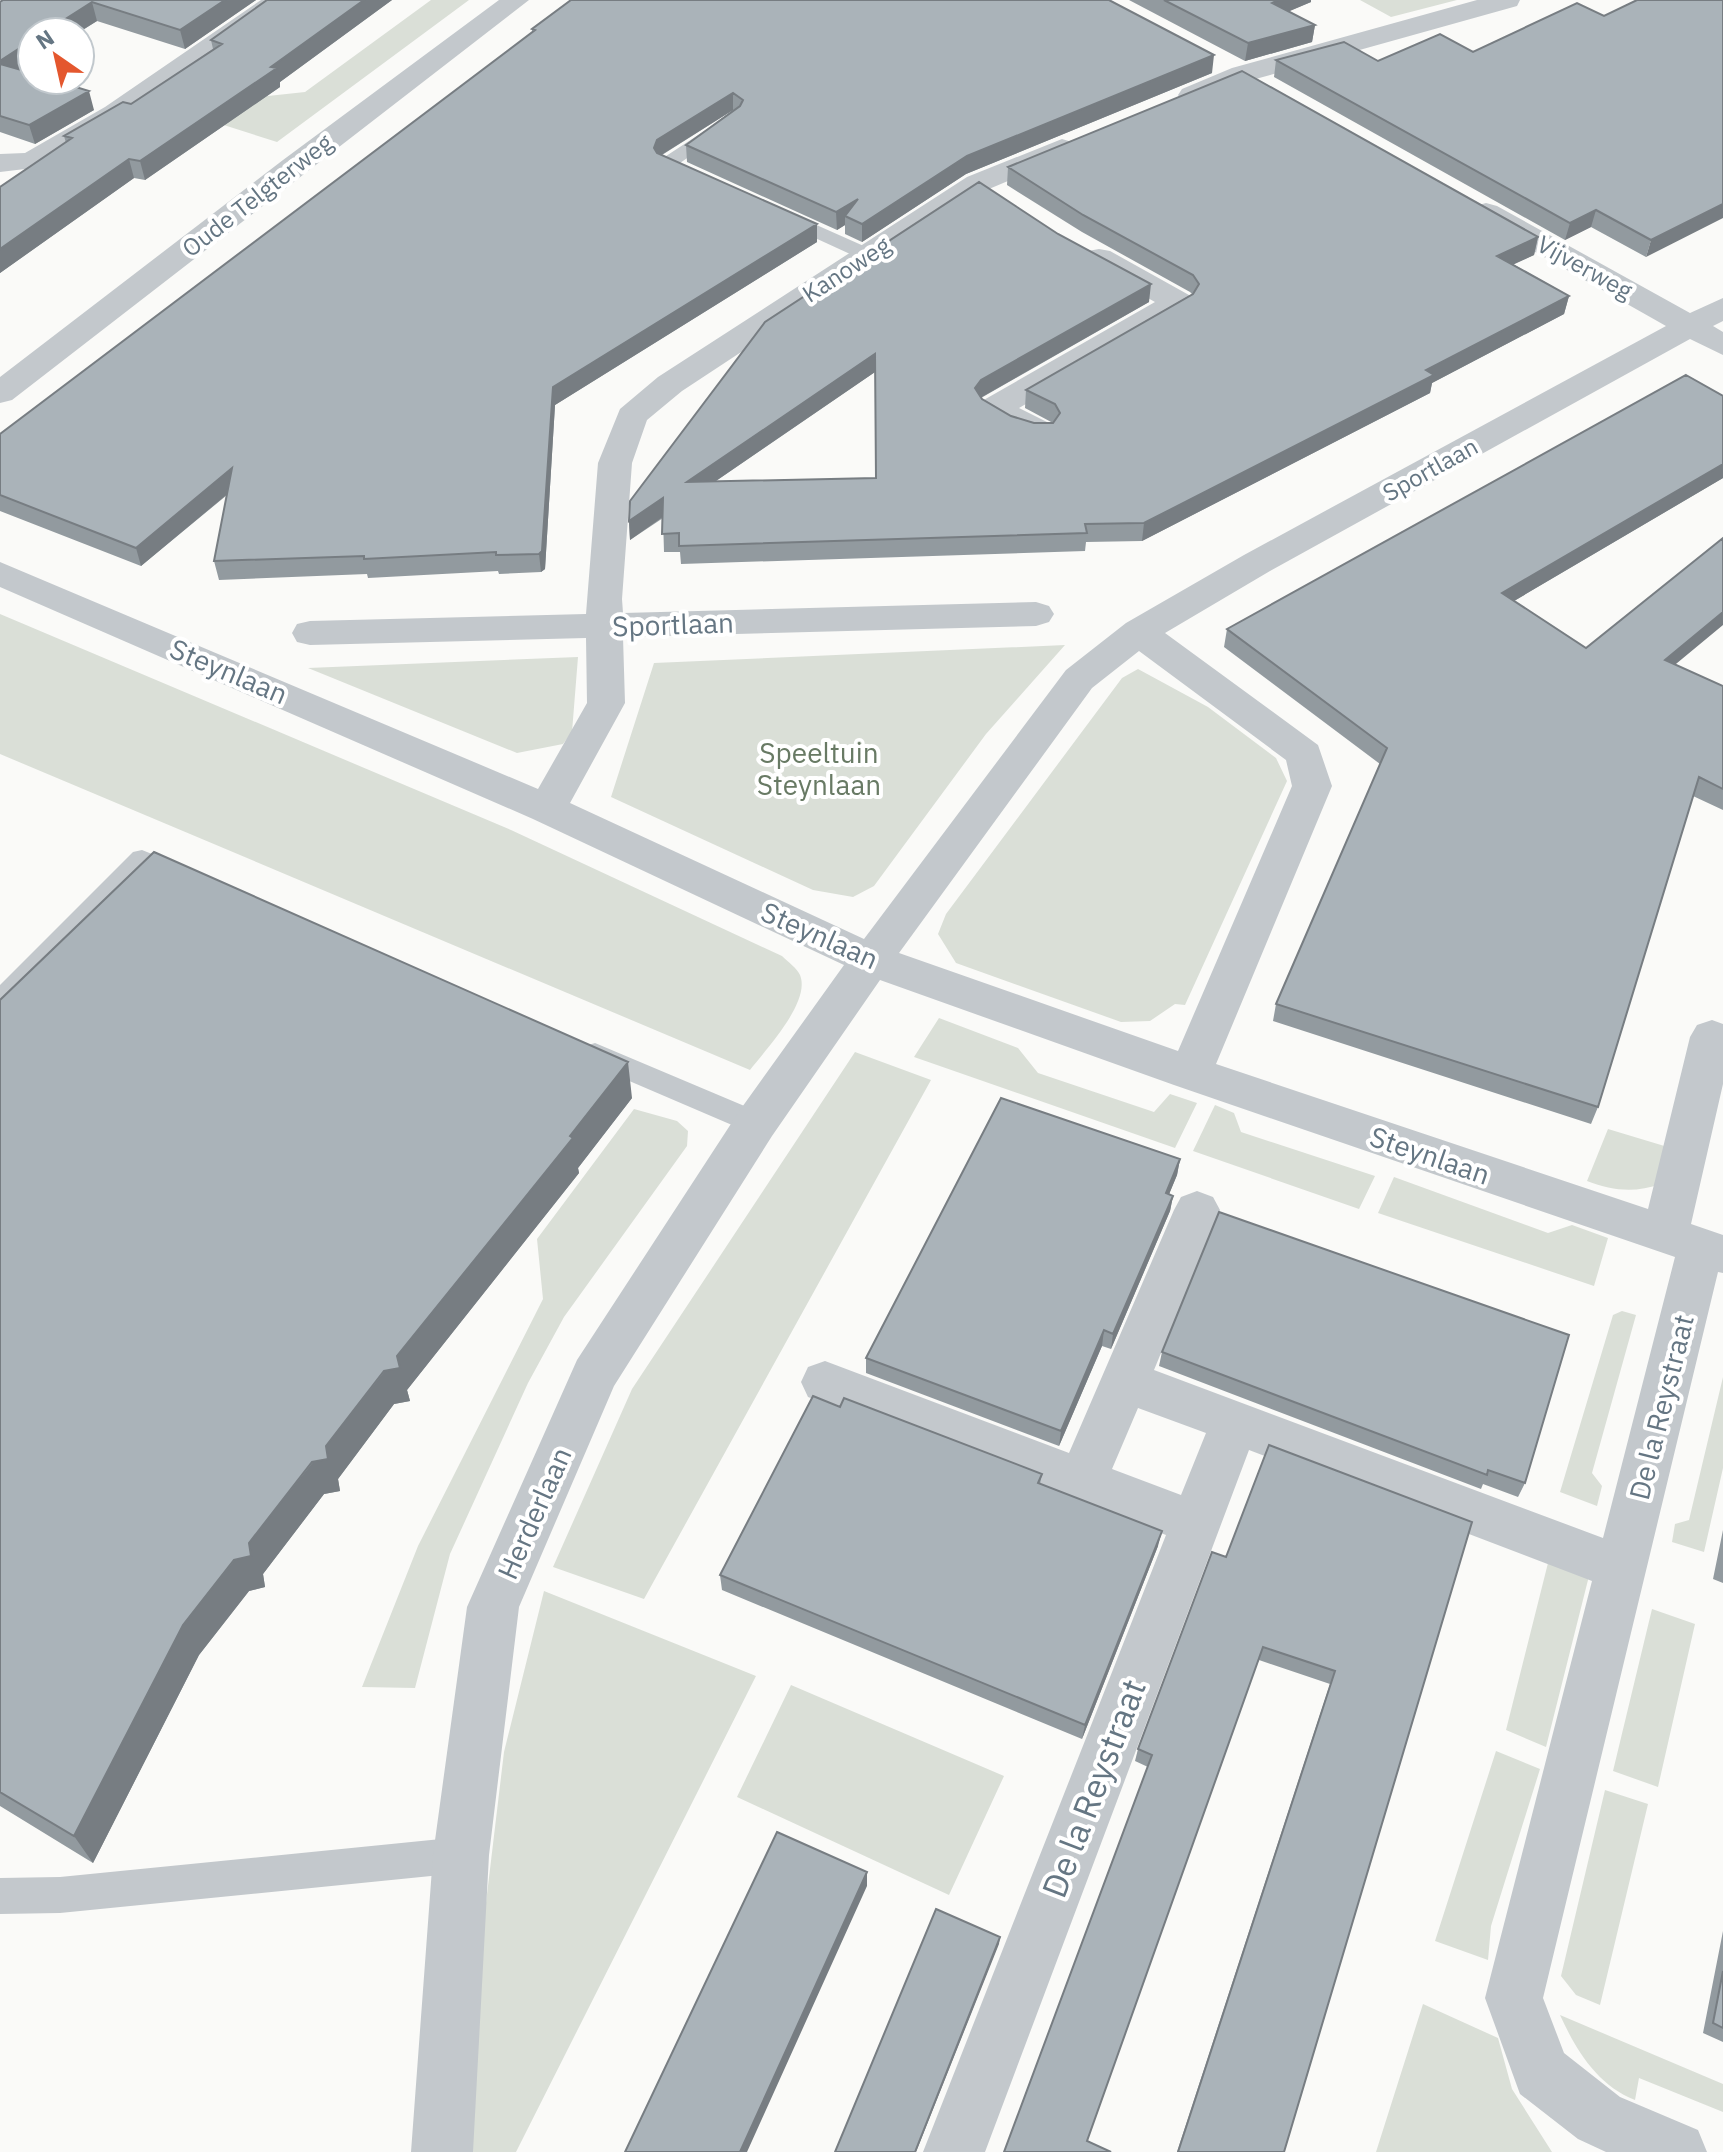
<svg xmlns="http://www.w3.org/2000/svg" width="1723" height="2152" font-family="'IBM Plex Sans',sans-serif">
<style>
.green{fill:#dadfd7}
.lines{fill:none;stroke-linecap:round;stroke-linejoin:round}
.lane{fill:#c3c8cc;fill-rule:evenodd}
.street{fill:#c3c8cc;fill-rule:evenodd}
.wall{fill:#929a9f;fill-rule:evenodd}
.shaded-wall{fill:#777d82}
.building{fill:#aab3b9;stroke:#777d82;stroke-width:2;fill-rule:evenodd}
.labels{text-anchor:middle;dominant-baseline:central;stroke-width:8;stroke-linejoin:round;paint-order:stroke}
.far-street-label{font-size:24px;fill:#657683;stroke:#fff}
.street-label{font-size:28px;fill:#657683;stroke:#fff}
.park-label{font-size:28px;fill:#687a64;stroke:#fff}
.near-street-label{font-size:34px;fill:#657683;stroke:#fff}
</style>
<rect width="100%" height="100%" fill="#fafaf8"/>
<path class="green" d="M 431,0 L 469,0 L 277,142 L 208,120 L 239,99 L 305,92 Z
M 1360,0 L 1457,0 L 1391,17 Z
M 0,614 L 511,830 L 782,956 C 788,962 797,968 800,975 C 811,1002 766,1049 750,1070 L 0,754 Z
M 1065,645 L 986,734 L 874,886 L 853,897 L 813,890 L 611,797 L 654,663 Z
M 578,657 L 572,732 L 563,744 L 517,753 L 308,668 Z
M 1138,669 L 1208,707 L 1276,758 L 1287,781 L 1185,1005 L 1175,1004 L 1150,1021 L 1121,1022 L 956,963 L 938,934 L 946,914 L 1122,678 Z
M 939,1018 L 1018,1048 L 1038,1073 L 1154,1112 L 1170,1094 L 1197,1103 L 1175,1148 L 914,1057 Z
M 855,1052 L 931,1080 L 644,1599 L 553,1567 L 632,1389 Z
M 1215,1105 L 1234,1113 L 1241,1132 L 1375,1176 L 1359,1209 L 1193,1151 Z
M 634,1109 L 677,1121 L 688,1131 L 687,1146 L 564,1317 L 528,1383 L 450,1554 L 415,1688 L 362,1687 L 418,1546 L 543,1299 L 537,1239 Z
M 1608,1129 L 1671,1148 L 1661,1184 C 1635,1193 1613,1191 1587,1181 Z
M 1394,1177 L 1548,1233 L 1572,1225 L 1608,1238 L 1594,1286 L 1378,1213 Z
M 1622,1311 L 1636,1315 L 1592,1473 L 1602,1486 L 1597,1506 L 1560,1492 L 1613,1315 Z
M 1723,1377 L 1723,1468 L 1704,1552 L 1672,1542 L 1675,1524 L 1689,1520 Z
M 1548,1563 L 1589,1576 L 1546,1747 L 1506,1730 Z
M 544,1591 L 756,1676 L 516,2152 L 467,2152 L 485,1911 L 504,1752 Z
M 1652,1609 L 1695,1624 L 1658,1787 L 1613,1771 Z
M 791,1685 L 1004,1776 L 949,1895 L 737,1797 Z
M 1496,1751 L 1540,1769 L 1491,1926 L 1488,1960 L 1435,1941 Z
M 1605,1790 L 1648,1804 L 1600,2005 L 1576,1995 L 1561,1976 Z
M 1423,2004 L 1498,2038 L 1512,2089 L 1552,2152 L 1376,2152 Z
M 1560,2015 L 1723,2084 L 1723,2112 L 1639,2078 L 1635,2100 C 1597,2085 1576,2050 1560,2015 Z"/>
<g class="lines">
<path class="lane" d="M 718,122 L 727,128 L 725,132 L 680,163 L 701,176 L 699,180 C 686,183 666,174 658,164 L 660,160 Z
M 785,211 L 875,251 L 878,255 L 868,261 L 861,259 L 778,221 L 775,217 Z
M 142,850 L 187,868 L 191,875 L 187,882 L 178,884 L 146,871 L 10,1009 L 0,1012 L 0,985 L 133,852 Z
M 595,1043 L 766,1115 L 770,1123 L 766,1131 L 756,1134 L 746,1131 L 585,1062 L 581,1054 L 585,1046 Z
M 461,1837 L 474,1842 L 479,1855 L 474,1868 L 461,1873 L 60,1913 L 0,1914 L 0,1878 L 60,1877 Z"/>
<path class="street" d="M 261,0 L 292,0 L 125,119 L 42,167 L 0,172 L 0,154 L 25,153 L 105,107 Z
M 499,0 L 529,0 L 12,400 L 0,403 L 0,377 L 283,160 Z
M 1477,0 L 1520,0 L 1517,6 L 1252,80 L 1202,101 L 1192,104 L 1182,101 L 1178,95 L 1182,89 L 1232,68 Z
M 1062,139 L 1072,142 L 1077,148 L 1072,154 L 989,189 L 682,391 L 647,420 L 632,463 L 622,599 L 623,613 L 1036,602 L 1049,606 L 1054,614 L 1049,622 L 1036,626 L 623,637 L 625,703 L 570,803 L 864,939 L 1066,670 L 1126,623 L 1244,555 L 1666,326 L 1475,218 L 1471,212 L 1475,206 L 1486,203 L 1497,206 L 1690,313 L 1723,298 L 1723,321 L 1713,326 L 1723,332 L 1723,355 L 1690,339 L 1270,571 L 1165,633 L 1318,745 L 1332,786 L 1216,1064 L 1648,1209 L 1690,1037 L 1697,1025 L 1712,1020 L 1723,1024 L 1723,1084 L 1691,1224 L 1723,1235 L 1723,1273 L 1718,1272 L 1543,1998 L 1564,2053 L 1620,2097 L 1698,2130 L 1707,2152 L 1606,2152 L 1578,2139 L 1520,2094 L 1485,1998 L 1592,1581 L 1249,1450 L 985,2152 L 923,2152 L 1166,1535 L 808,1397 L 801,1382 L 808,1367 L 825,1361 L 1069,1453 L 1174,1210 L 1181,1197 L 1197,1191 L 1213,1197 L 1220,1210 L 1154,1370 L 1603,1538 L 1675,1257 L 1174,1085 L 880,980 L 772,1136 L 614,1386 L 519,1607 L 489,1855 L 473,2152 L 411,2152 L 433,1855 L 467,1607 L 577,1360 L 740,1110 L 844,965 L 533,819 L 0,587 L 0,562 L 538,789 L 587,703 L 586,638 L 310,645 L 297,642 L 292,633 L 297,624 L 310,621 L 586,614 L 598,463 L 620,409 L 658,377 L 967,177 ZM 1139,651 L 1286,760 L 1292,786 L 1178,1051 L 899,953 L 1092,688 ZM 1138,1408 L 1206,1433 L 1181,1495 L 1112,1469 Z
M 1099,249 L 1110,251 L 1189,295 L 1194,302 L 1189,309 L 1019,408 L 1051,424 L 1056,431 L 1051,438 C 1031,443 989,425 977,408 L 982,401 L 1155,302 L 1088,265 L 1083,258 L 1088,251 Z"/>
</g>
<path class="wall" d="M 256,0 L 185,49 L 97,21 L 20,70 L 94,110 L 35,144 L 0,132 L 0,2 Z
M 267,0 L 392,0 L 280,82 L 280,87 L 145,180 L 134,178 L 0,273 L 0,187 L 66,143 L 64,136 L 131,104 L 213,49 L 211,40 Z
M 1129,0 L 1311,0 L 1311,2 L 1289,11 L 1315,25 L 1312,42 L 1245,61 Z
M 1723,0 L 1646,257 L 1591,227 L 1565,240 L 1274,77 L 1276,60 L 1378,61 L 1473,52 Z
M 532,29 L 1212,73 L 966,174 L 862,242 L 845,234 L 845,225 L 837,230 L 687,162 L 686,145 L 733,110 L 662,155 L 817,224 L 817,242 L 555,405 L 545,569 L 541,572 L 499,574 L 498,571 L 368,578 L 367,574 L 219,580 L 214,561 L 227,495 L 141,566 L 0,511 L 0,434 L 532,33 Z
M 1008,167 L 1538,237 L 1534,255 L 1513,264 L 1569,296 L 1564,314 L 1432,383 L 1430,393 L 1142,541 L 1086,542 L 1085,551 L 681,564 L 680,552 L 664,552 L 663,518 L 630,540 L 629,521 L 765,322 L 1149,302 L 981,398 L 1011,416 L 1034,423 L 1053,423 L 1025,408 L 1026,390 L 1192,294 L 1190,292 L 1082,232 L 1007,185 ZM 875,372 L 876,478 L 716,481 Z
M 1723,396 L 1723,478 L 1514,601 L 1586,648 L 1675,665 L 1723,686 L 1723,810 L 1693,796 L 1598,1107 L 1591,1124 L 1273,1021 L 1276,1004 L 1380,764 L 1224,647 L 1227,629 Z
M 0,1000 L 632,1098 L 578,1168 L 579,1173 L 407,1390 L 410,1401 L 394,1404 L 338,1479 L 340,1491 L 324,1494 L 263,1574 L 265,1587 L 249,1591 L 199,1655 L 93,1863 L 0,1806 Z
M 1180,1159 L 1177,1175 L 1169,1194 L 1173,1196 L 1170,1211 L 1111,1349 L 1102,1346 L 1059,1446 L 866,1373 L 866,1358 Z
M 1162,1352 L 1525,1483 L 1518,1497 L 1483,1484 L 1481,1489 L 1159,1366 Z
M 840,1407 L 1042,1474 L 1040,1484 L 1158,1546 L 1082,1739 L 722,1590 L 720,1575 Z
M 1472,1522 L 1284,2152 L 1177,2152 L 1330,1684 L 1259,1660 L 1004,2152 L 1148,1767 L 1135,1761 L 1138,1749 L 1226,1557 Z
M 1723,1530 L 1723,1583 L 1713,1579 Z
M 1723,1931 L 1723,2042 L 1703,2033 Z"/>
<path class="shaded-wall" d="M 225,0 L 256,0 L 185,49 L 180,30 Z
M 364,0 L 392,0 L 280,82 L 280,87 L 145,180 L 140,161 Z
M 1278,0 L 1311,0 L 1311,2 L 1269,20 L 1272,3 Z
M 92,2 L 97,21 L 79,32 L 45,32 Z
M 1315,25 L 1312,42 L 1245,61 L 1248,43 Z
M 32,40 L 32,62 L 3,81 L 0,72 L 0,61 Z
M 1214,55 L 1212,73 L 966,174 L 862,242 L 862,224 L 967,156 Z
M 89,91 L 94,110 L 35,144 L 29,125 Z
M 733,93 L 733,110 L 658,157 L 654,148 L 657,140 Z
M 129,159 L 134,178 L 0,273 L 0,249 Z
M 858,199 L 845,216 L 845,225 L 837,230 L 836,212 Z
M 1723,204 L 1723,218 L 1646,257 L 1651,240 Z
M 1596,210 L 1591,227 L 1565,240 L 1570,223 Z
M 817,224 L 817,242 L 555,405 L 545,569 L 541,572 L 539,554 L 553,387 Z
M 1538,237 L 1534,255 L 1493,274 L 1497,256 Z
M 1151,284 L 1149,302 L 980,398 L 975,388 L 981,380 Z
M 1569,296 L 1564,314 L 1432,383 L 1430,393 L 1142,541 L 1144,523 L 1426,370 Z
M 875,354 L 875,372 L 688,500 L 687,482 Z
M 1723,464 L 1723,478 L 1497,611 L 1502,593 Z
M 232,468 L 237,486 L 141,566 L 136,548 Z
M 663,498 L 664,516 L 630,540 L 629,521 Z
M 1723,612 L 1723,625 L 1659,678 L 1665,660 Z
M 628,1062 L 632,1098 L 578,1168 L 579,1173 L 407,1390 L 410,1401 L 394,1404 L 338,1479 L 340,1491 L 324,1494 L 263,1574 L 265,1587 L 249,1591 L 199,1655 L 93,1863 L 74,1836 L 183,1625 L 326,1446 Z
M 1180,1159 L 1177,1175 L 1163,1209 L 1166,1193 Z
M 1173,1196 L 1170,1211 L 1111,1349 L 1113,1334 Z
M 1104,1330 L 1102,1346 L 1059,1446 L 1061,1431 Z
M 1162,1531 L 1158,1546 L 1082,1739 L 1085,1725 Z
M 867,1872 L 867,1886 L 747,2152 L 740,2152 Z
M 1000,1937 L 999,1944 L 916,2152 L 915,2152 Z"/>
<path class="building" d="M 3,0 L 225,0 L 180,30 L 92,2 L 45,32 L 32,32 L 32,40 L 0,61 L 0,2 Z
M 267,0 L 364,0 L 271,67 L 277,68 L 140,161 L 129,159 L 0,249 L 0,187 L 72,138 L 64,136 L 123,102 L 131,104 L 222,44 L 211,40 Z
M 571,0 L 1109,0 L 1214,55 L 967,156 L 862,224 L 845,216 L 858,199 L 836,212 L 686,145 L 740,106 L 743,100 L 733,93 L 657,140 L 654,148 L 657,153 L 817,224 L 553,387 L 542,551 L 539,554 L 496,555 L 496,552 L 364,559 L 364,556 L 214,561 L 232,468 L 136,548 L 0,495 L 0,434 L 535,30 L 532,29 Z
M 1164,0 L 1278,0 L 1272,3 L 1315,25 L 1248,43 Z
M 1637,0 L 1723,0 L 1723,204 L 1651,240 L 1596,210 L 1570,223 L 1276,60 L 1344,42 L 1378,61 L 1440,34 L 1473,52 L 1577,3 L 1604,16 Z
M 0,64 L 32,73 L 32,80 L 53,80 L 89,91 L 29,125 L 0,116 Z
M 1242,71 L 1538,237 L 1497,256 L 1569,296 L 1426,370 L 1434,375 L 1144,523 L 1085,524 L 1087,533 L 679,546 L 679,533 L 662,534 L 663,498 L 629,521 L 630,501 L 765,322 L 979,182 L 1058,234 L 1151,284 L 981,380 L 975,388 L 982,399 L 1011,416 L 1034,423 L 1053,423 L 1060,413 L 1055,404 L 1026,390 L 1193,294 L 1199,284 L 1193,275 L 1083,215 L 1008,167 ZM 875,354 L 876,478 L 687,482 Z
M 1686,375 L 1723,396 L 1723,464 L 1502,593 L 1586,648 L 1723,538 L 1723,612 L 1665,660 L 1723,686 L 1723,789 L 1699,777 L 1598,1107 L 1276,1004 L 1387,748 L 1227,629 Z
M 154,852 L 628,1062 L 570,1136 L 573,1138 L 397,1356 L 400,1368 L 384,1371 L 326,1446 L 328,1459 L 312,1462 L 249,1543 L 251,1556 L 234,1560 L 183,1625 L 74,1836 L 0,1792 L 0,1000 Z
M 1001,1098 L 1180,1159 L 1166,1193 L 1173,1196 L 1113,1334 L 1104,1330 L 1061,1431 L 866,1358 Z
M 1219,1212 L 1569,1335 L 1525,1483 L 1488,1470 L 1487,1475 L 1162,1352 Z
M 813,1396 L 840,1407 L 844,1398 L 1042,1474 L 1038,1483 L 1162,1531 L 1085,1725 L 720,1575 Z
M 1269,1445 L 1472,1522 L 1284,2152 L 1178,2152 L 1335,1671 L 1263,1647 L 1087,2141 L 1111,2152 L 1004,2152 L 1152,1755 L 1138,1749 L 1212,1552 L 1226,1557 Z
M 777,1832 L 867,1872 L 740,2152 L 625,2152 Z
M 936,1909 L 1000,1937 L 915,2152 L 835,2152 Z
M 1723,1971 L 1723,2028 L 1713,2023 Z"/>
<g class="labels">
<g class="far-street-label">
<text transform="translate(257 195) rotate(-38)">Oude Telgterweg</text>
<text transform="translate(1585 267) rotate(29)">Vijverweg</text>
<text transform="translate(846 269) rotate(-33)">Kanoweg</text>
<text transform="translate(1430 469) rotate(-29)">Sportlaan</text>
</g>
<g class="street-label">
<text transform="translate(673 624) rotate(-2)">Sportlaan</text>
<text transform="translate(229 671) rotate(23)">Steynlaan</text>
<text transform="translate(820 935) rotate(24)">Steynlaan</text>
<text transform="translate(1430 1155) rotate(19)">Steynlaan</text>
<text transform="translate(1661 1407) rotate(-76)">De la Reystraat</text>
<text transform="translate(534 1513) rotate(-66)">Herderlaan</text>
</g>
<g class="park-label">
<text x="819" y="752">Speeltuin<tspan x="819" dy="32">Steynlaan</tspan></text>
</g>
<g class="near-street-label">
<text transform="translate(1093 1788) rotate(-69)">De la Reystraat</text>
</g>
</g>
<g transform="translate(56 56) rotate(326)"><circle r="38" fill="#ffffff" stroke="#c1c8cd" stroke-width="2"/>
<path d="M0-6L14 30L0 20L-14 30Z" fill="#e4572e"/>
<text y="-12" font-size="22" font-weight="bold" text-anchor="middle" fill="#657683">N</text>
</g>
</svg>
